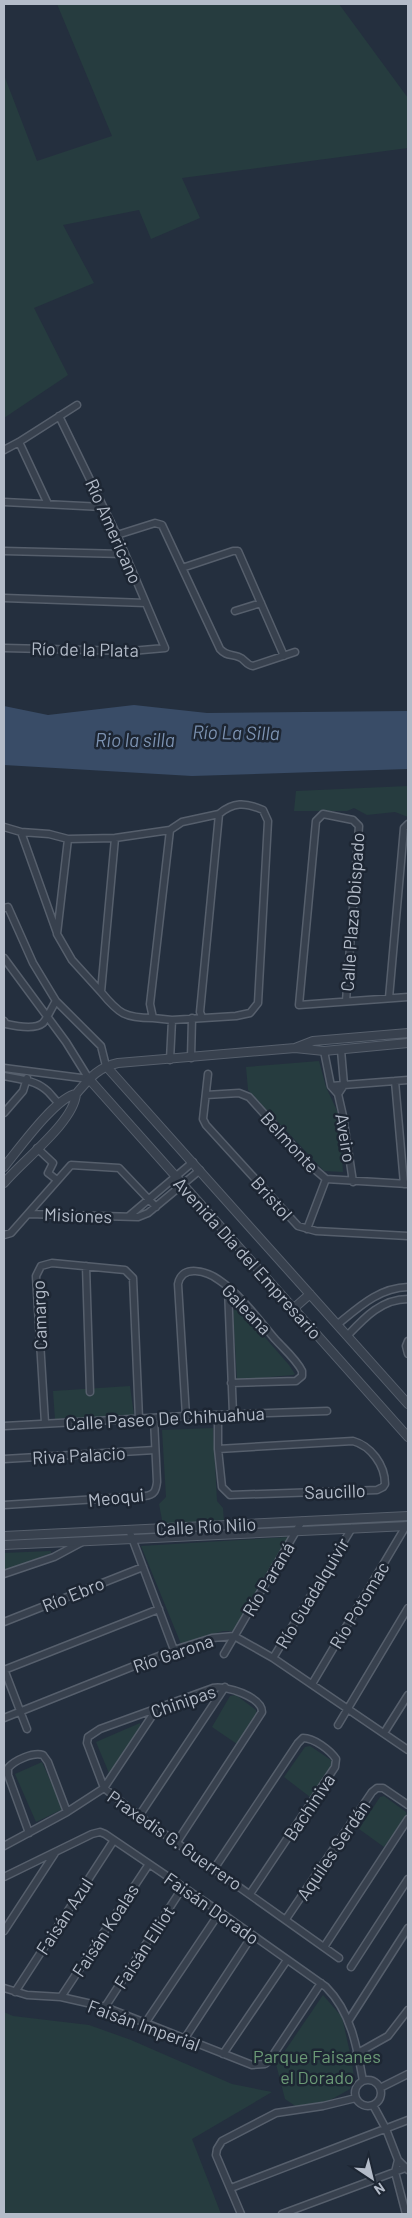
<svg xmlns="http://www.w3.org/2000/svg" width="412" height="2218" font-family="Barlow,sans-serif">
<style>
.green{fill:#263c3f}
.water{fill:#394c67}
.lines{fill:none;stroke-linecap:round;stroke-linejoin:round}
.minor-casing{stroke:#565f6c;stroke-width:9}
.tertiary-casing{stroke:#565f6c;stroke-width:10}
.minor{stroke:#38414e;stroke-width:6}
.tertiary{stroke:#38414e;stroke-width:8}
.labels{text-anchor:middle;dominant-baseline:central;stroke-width:5;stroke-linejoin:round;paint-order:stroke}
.street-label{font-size:18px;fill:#b4bcc9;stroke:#1d2633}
.park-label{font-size:18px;fill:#6b9a76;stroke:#1d2633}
.water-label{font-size:19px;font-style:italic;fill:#7c92b1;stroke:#1d2633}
</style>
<rect width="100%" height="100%" fill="#242f3e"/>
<path class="green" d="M 57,4 L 339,4 L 408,98 L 408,148 L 182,178 L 200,218 L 151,239 L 139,210 L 63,225 L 94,283 L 34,308 L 68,375 L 4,418 L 4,75 L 37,161 L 112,136 Z
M 408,786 L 408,817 L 395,812 L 367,815 L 354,808 L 347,811 L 294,811 L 296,791 Z
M 319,1061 L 326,1087 L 339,1115 L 343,1172 L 324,1171 L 248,1090 L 246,1067 Z
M 237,1308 L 243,1312 L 289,1365 L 295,1374 L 293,1375 L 237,1380 L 233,1311 Z
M 130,1386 L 134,1415 L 55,1420 L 53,1391 Z
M 213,1428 L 217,1501 L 223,1508 L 224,1522 L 163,1525 L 159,1504 L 166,1497 L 162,1430 Z
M 288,1537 L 235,1631 L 223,1631 L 181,1644 L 141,1546 Z
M 51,1551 L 51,1553 L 4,1571 L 4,1553 Z
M 236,1695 L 256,1710 L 257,1717 L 237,1744 L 212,1727 L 230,1696 Z
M 140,1723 L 140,1729 L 114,1769 L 109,1773 L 96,1742 Z
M 310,1746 L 331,1760 L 333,1764 L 310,1797 L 284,1777 L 305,1747 Z
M 42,1762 L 63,1809 L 36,1822 L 15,1774 Z
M 384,1796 L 406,1812 L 407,1816 L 384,1847 L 359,1829 L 380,1797 Z
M 323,1995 L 342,2017 L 352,2062 L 354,2078 L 350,2089 L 325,2103 L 297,2107 L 285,2099 L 276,2064 Z
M 4,2012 L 13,2016 L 89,2025 L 131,2040 L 232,2084 L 272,2092 L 192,2139 L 221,2214 L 4,2214 Z"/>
<path class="water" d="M 134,705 L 207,713 L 408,711 L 408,769 L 192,776 L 4,765 L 4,706 L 48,715 Z"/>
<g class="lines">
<defs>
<path id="minor" d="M 19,442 L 48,504
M 4,450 L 19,442 L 77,405
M 4,502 L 103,507
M 117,535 L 155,523 L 162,525 L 220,649 C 226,656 231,654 239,657 C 245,659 246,665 253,666 L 295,652
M 4,551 L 124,554
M 182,568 L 233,551 L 238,551 L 284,656
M 4,598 L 146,603
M 235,611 L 261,603
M 4,648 L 131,651 L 165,648 L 117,535 L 59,416
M 4,827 L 21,832 L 49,834 L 68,839 L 115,838 L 170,830 L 182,822 L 219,814
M 170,830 L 150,1004 L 153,1018 L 172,1020 L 236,1016 L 250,1013 L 258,1003 L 268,821 L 263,810 C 245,802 233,802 219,814 L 200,1012 L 202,1017
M 21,832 L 57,933
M 115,838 L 101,992 C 119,1014 125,1018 153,1018
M 68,839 L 57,934 L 72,960 L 101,992
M 4,908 L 8,907 L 33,963 L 56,1001 L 101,1046 L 106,1066
M 4,958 L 66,1042 L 89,1079
M 389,998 L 404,828 L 408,824
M 346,1001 L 359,826 L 353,820 L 323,814 L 316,821 L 299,1005 L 408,997
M 4,1021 L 6,1024 C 15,1026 35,1030 43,1023 C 48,1017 52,1007 56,1001
M 324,1051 L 331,1086 L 338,1094 L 343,1116 L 353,1182
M 191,1058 L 192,1018
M 170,1060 L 172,1020
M 4,1068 L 89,1079
M 208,1074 L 203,1119 L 206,1125 L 298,1226 L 316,1231 L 408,1236
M 4,1076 C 18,1079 34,1080 45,1089 C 51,1093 53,1099 59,1103
M 395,1081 L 404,1184
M 331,1086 L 408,1080
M 338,1094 L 344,1085 L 341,1050
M 206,1095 L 239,1093 L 249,1097 L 312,1167 L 326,1179 L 408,1184
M 4,1113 L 23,1091 L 27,1078
M 37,1148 L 53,1163 L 48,1173 L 57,1180
M 28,1214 L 138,1217 L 148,1213 L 200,1170
M 129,1216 L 193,1162
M 307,1229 L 326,1179
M 4,1235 L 11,1233 L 71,1165 L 119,1168 L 156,1207
M 86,1266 L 90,1392
M 228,1288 L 233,1414
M 338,1324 C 360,1306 379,1288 408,1287
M 348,1335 C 365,1317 382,1299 408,1299
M 408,1341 L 406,1346 L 408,1354
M 218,1415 L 218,1449 L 222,1487 L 230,1495 L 377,1490 L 383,1487 L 385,1484 C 385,1465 371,1446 353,1441 L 218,1449
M 186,1416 L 178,1284 C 182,1263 208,1272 219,1280 C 241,1295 258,1319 275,1339 C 284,1349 296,1359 302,1371 L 302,1376 L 296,1381 L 231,1383
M 45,1423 L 36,1276 L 41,1266 L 52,1263 L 125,1270 L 133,1278 L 139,1419
M 4,1426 L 186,1416 L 327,1411
M 4,1459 L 155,1450
M 4,1505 L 145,1496 C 154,1495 156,1491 157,1482 L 154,1419
M 129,1530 L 174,1650
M 4,1574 L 54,1557 L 82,1542
M 4,1622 L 143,1567
M 224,1654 L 302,1521
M 273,1658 L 352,1528
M 4,1669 L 27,1729
M 4,1670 L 159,1609
M 312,1684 L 406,1526
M 4,1718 L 174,1650 L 212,1638 L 234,1636 L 273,1658 L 408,1750
M 338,1725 L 408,1608
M 384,1733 L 408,1695
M 139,1816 L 225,1687
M 29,1833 L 8,1775 L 8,1768 C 15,1760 33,1752 43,1755 L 48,1762 L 67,1812
M 177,1842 L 262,1712 C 262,1697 226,1685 213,1688 L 100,1729 L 88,1737 L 87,1743 L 104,1788 L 139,1816 L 339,1958
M 4,1846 L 67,1812 L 104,1788 L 156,1710
M 214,1869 L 298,1743 L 303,1738 C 314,1738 330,1750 336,1759 L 335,1767 L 250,1894
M 4,1877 L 92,1834 L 100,1832 L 105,1834 L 220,1912 L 326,1987 C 351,2012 357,2047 363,2081
M 286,1919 L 372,1792 L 377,1788 L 383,1788 L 408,1805
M 4,1931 L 55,1853
M 324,1947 L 408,1819
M 351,1967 L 408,1879
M 4,1988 L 27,1995 L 61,1997 L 105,2007 L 252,2065 L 265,2064 L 269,2061 L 321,1983
M 15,1992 L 114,1840
M 61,1997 L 149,1864
M 105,2007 L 183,1887
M 349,2020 L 408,1928
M 146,2022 L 220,1912
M 185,2038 L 252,1936
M 223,2054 L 287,1960
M 356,2054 L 388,2036 L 408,2010
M355 2093a13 13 0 1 1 26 0a13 13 0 1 1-26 0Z
M 380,2088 L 408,2074
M 373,2105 L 386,2129 L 398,2160 L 408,2170
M 398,2160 L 395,2172 L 406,2214
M 231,2188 L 408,2120
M 241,2214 L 216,2155 L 217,2149 L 222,2141 L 276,2113 L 323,2106 L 356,2098
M 282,2214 L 408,2167"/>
<path id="tertiary" d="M 295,1048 L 313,1041 L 408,1033
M 106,1066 L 408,1404
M 89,1079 L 408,1437
M 76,1094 C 89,1079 98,1067 118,1063 L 295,1048 L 324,1051 L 408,1043
M 4,1167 C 18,1150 56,1097 76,1094
M 4,1183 C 23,1160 74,1122 76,1094
M 293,1309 L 310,1294
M 4,1536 L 408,1516
M 4,1545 L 408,1526"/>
</defs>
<use href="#minor" class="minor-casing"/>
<use href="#tertiary" class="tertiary-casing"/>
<use href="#minor" class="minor"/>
<use href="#tertiary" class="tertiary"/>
</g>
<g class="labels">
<g class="street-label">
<text transform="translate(114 531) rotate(66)">Río Americano</text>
<text transform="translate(85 649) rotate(1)">Río de la Plata</text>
<text transform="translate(352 912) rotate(-86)">Calle Plaza Obispado</text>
<text transform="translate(346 1138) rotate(81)">Aveiro</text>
<text transform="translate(290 1142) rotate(47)">Belmonte</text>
<text transform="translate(272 1198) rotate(48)">Bristol</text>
<text transform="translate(78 1215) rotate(2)">Misiones</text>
<text transform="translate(248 1258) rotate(48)">Avenida Día del Empresario</text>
<text transform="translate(247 1309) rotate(46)">Galeana</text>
<text transform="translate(39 1315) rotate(-92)">Camargo</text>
<text transform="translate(165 1418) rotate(-3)">Calle Paseo De Chihuahua</text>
<text transform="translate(79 1455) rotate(-3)">Riva Palacio</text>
<text transform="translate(335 1491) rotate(-2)">Saucillo</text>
<text transform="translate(116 1497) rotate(-6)">Meoqui</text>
<text transform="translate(206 1526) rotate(-3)">Calle Río Nilo</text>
<text transform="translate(268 1579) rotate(-59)">Río Paraná</text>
<text transform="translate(312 1593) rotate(-59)">Río Guadalquivir</text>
<text transform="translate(73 1594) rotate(-22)">Río Ebro</text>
<text transform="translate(359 1605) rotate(-59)">Río Potomac</text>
<text transform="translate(173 1653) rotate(-19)">Río Garona</text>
<text transform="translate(183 1701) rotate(-19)">Chinipas</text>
<text transform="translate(309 1807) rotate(-56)">Bachiniva</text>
<text transform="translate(175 1840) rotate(35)">Praxedis G. Guerrero</text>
<text transform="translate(333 1850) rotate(-56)">Aquiles Serdán</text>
<text transform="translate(212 1908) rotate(35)">Faisán Dorado</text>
<text transform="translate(64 1916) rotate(-57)">Faisán Azul</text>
<text transform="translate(105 1930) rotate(-57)">Faisán Koalas</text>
<text transform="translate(144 1947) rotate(-57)">Faisán Elliot</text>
<text transform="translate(144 2025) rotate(20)">Faisán Imperial</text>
</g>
<g class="park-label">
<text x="317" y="2056">Parque Faisanes<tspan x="317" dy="21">el Dorado</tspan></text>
</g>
<g class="water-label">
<text transform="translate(236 732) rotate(1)">Río La Silla</text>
<text x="135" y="739">Rio la silla</text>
</g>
</g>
<rect width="412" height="2218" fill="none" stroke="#b4bcc9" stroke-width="10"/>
<g transform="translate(372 2178) rotate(145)" stroke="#1d2633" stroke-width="4" paint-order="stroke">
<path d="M0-4L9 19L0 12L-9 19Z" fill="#b4bcc9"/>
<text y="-8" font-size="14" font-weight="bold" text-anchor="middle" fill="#b4bcc9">N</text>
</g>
</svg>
